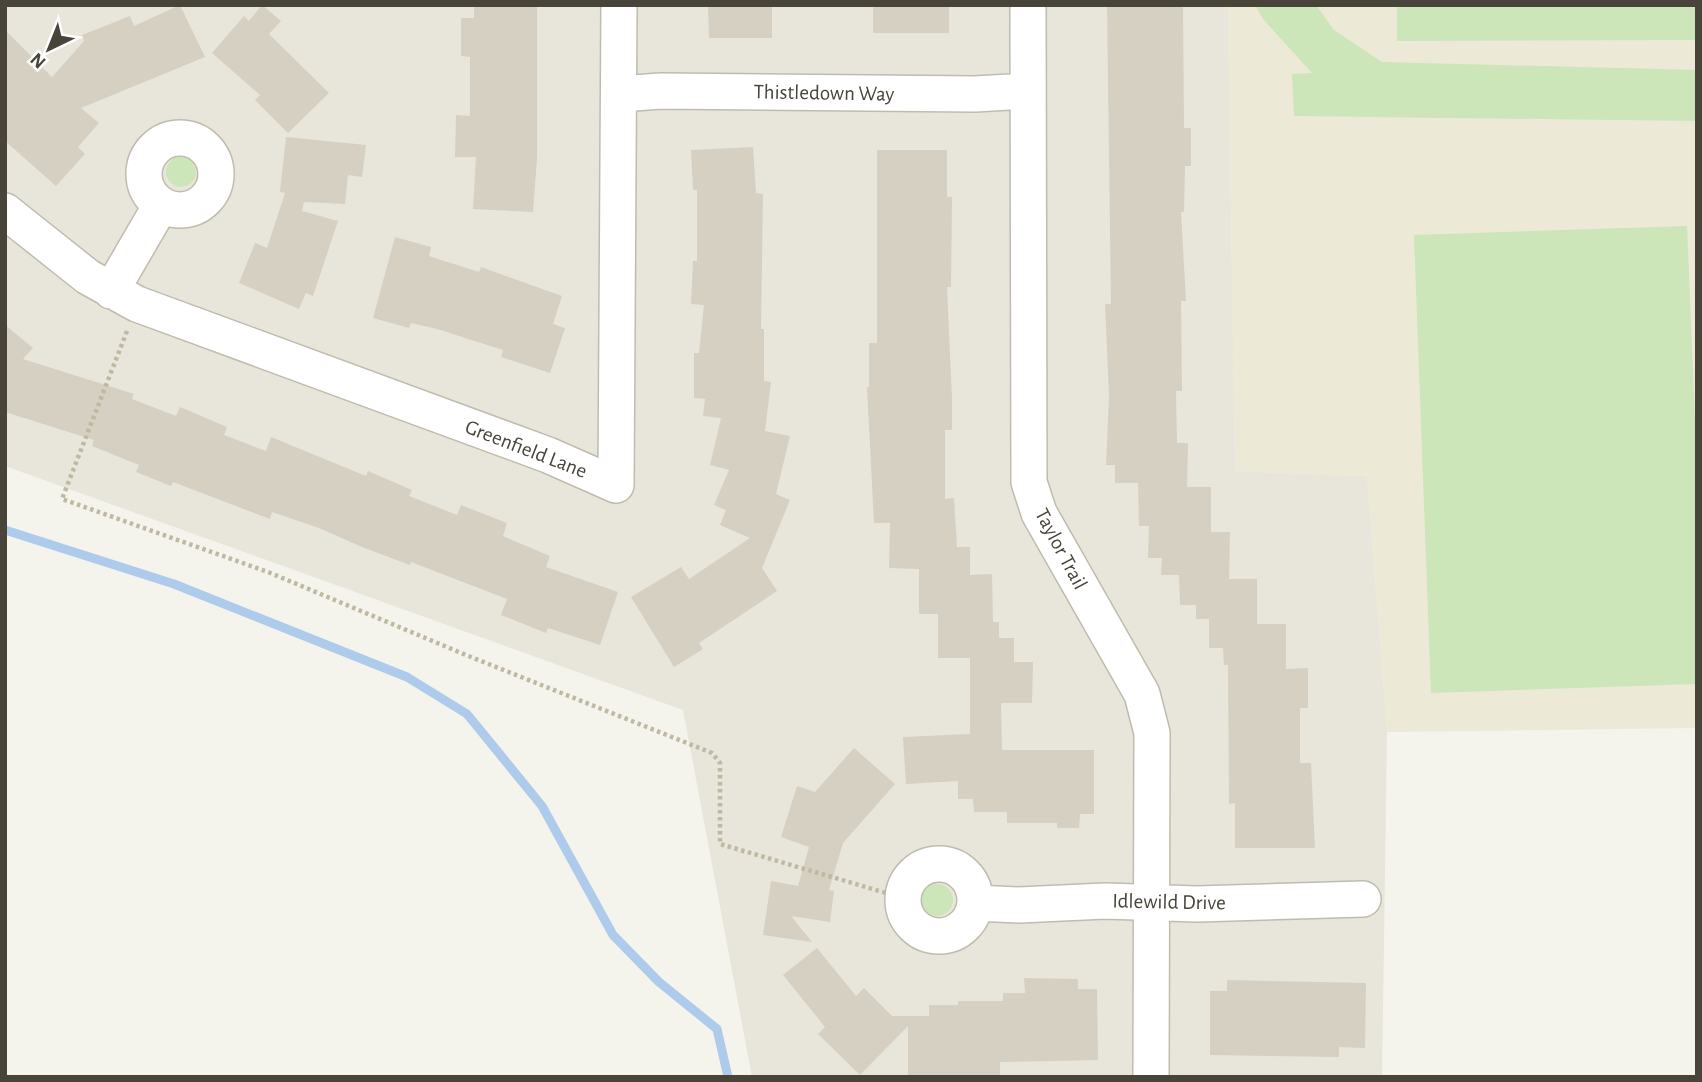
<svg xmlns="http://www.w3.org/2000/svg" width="1702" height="1082" font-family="'Alegreya Sans',sans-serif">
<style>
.residential{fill:#e8e5db}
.education{fill:#ece9d7}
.green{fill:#cce5b9}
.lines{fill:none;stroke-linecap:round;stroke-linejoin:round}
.stream{stroke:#afcbeb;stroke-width:9}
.building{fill:#d5d0c2}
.minor-casing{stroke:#bfbcaf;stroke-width:38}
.path{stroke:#c0b9a2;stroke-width:4.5;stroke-dasharray:3.5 3.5;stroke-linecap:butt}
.minor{stroke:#fff;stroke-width:35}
.labels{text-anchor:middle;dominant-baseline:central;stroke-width:5;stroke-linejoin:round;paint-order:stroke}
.street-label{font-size:21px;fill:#48443a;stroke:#fff}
</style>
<rect width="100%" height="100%" fill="#f4f3ec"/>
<path class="residential" d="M 5,5 L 1228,5 L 1235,471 L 1367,476 L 1387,732 L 1382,1077 L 752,1077 L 683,710 L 5,466 Z"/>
<path class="education" d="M 1228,5 L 1697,5 L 1697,728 L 1387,732 L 1367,476 L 1235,471 Z"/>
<path class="green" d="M 1255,5 L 1316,5 L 1334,30 L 1382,62 L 1697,70 L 1697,121 L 1294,116 L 1292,74 L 1312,73 L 1263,19 Z
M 1397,5 L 1697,5 L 1697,40 L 1397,41 Z
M166 172a15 15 0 1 1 30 0a15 15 0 1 1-30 0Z
M 1687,226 L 1697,468 L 1697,684 L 1431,693 L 1414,235 Z
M921 900a16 16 0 1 1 32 0a16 16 0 1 1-32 0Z"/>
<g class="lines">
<path class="stream" d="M 5,530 L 174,584 L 407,677 L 467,714 L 542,806 L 613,935 L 659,982 L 717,1029 L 728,1077"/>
</g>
<path class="building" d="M 180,5 L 205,57 L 81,108 L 99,123 L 78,147 L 85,154 L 56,186 L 5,141 L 5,30 L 52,77 L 84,41 L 82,35 L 130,16 L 134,26 Z
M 262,5 L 281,21 L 269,34 L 329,93 L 288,133 L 255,100 L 260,95 L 212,53 L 244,16 L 249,21 Z
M 474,5 L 537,5 L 537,158 L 533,212 L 473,209 L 476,157 L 455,157 L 456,115 L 470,116 L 470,57 L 461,56 L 461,18 L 474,18 Z
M 708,5 L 772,5 L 772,38 L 709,38 Z
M 873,5 L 949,5 L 949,33 L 873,33 Z
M 1107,5 L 1183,5 L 1184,128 L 1191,128 L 1191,166 L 1185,166 L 1184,212 L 1181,212 L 1186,301 L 1181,301 L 1182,391 L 1176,391 L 1177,443 L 1188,443 L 1187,487 L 1211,487 L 1211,532 L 1230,532 L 1229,579 L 1257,579 L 1257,624 L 1286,624 L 1286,669 L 1308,668 L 1308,708 L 1300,708 L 1300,763 L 1311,763 L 1315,848 L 1235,848 L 1235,803 L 1229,804 L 1228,665 L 1224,665 L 1223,648 L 1209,648 L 1209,619 L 1196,619 L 1196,605 L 1180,605 L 1179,575 L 1161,575 L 1162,558 L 1148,558 L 1149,526 L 1139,526 L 1138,483 L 1115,483 L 1115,465 L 1106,465 L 1109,396 L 1105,304 L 1111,304 Z
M 286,137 L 366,145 L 362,177 L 348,175 L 345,204 L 304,202 L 302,211 L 338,221 L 313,296 L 306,293 L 299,309 L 239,283 L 255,243 L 267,248 L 285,193 L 280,192 Z
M 753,147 L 756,193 L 763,194 L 761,329 L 764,329 L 764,381 L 771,382 L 765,431 L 790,436 L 776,494 L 790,500 L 762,568 L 777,591 L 699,643 L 703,649 L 674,667 L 631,597 L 681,567 L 689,579 L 750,538 L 720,525 L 726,510 L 714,505 L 729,470 L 710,465 L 721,418 L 703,416 L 705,399 L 694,398 L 694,353 L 699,353 L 704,305 L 691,304 L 693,261 L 697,261 L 697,190 L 693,190 L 691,150 Z
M 877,150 L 947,150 L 947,197 L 952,197 L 951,287 L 947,287 L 952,399 L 952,430 L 945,430 L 945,499 L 954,498 L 957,547 L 970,547 L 970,575 L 992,574 L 993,622 L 999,622 L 999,638 L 1014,638 L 1014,662 L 1033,662 L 1032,703 L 1001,703 L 1002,750 L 1094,750 L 1094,814 L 1080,814 L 1079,828 L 1057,828 L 1057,823 L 1007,823 L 1007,812 L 974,812 L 973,799 L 958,799 L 958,781 L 906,784 L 903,737 L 970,734 L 970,658 L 938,658 L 938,614 L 919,614 L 919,569 L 889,568 L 890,523 L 874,523 L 867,387 L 869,387 L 869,343 L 877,343 Z
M 395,237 L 431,247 L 429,256 L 479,272 L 481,267 L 562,296 L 553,324 L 565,328 L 550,373 L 501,357 L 503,350 L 437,329 L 411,323 L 409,328 L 373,318 Z
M 5,325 L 33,348 L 23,359 L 134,394 L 132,399 L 176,416 L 180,407 L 227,427 L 224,435 L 266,451 L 271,437 L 366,476 L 368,471 L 412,490 L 409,496 L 457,515 L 461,505 L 507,523 L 503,536 L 550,556 L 546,567 L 618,592 L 600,645 L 548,628 L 546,633 L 501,615 L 507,599 L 411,562 L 410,565 L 362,547 L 319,528 L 272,512 L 270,519 L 173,482 L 171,486 L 136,472 L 139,465 L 92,446 L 94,440 L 5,412 Z
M 854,748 L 895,784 L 843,843 L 829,890 L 834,891 L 830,922 L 791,916 L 812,942 L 763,935 L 771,881 L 798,886 L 809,847 L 781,837 L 797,786 L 815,792 Z
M 817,948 L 856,996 L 864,988 L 892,1016 L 929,1016 L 929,1005 L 958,1005 L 958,1001 L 1003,1001 L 1003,993 L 1025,993 L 1024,978 L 1078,979 L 1078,989 L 1097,989 L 1098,1060 L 1000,1062 L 1000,1077 L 908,1077 L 908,1026 L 860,1075 L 818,1034 L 825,1027 L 783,975 Z
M 1227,980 L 1366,983 L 1365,1048 L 1339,1047 L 1339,1057 L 1210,1055 L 1210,991 L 1227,991 Z"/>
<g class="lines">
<defs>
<path id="minor" d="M 1028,5 L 1029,482 L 1039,513 L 1142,694 L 1152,733 L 1151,1077
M 620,94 L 661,91 L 975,94 L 1028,91
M144 174a36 36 0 1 1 72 0a36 36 0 1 1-72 0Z
M 5,211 L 88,277 L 137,304 L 548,455 L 616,485 L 619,5
M 111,291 L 161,205
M903 900a36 36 0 1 1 72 0a36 36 0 1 1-72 0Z
M 975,903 L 1019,905 L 1105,901 L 1197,904 L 1363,899"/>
</defs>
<use href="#minor" class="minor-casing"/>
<path class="path" d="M 127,331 L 62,499 L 268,572 L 466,655 L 712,753 L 720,763 L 720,844 L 903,898"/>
<use href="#minor" class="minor"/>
</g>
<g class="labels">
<g class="street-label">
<text transform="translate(824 93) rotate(1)">Thistledown Way</text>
<text transform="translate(526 449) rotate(21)">Greenfield Lane</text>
<text transform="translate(1061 549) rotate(62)">Taylor Trail</text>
<text transform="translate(1169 902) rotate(1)">Idlewild Drive</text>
</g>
</g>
<rect width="1702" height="1082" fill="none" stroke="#48443a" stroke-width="14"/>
<g transform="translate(49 49) rotate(223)" stroke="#ffffff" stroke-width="5" paint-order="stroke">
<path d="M0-5L12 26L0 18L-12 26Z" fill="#48443a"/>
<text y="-10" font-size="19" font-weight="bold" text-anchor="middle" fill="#48443a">N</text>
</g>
</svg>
